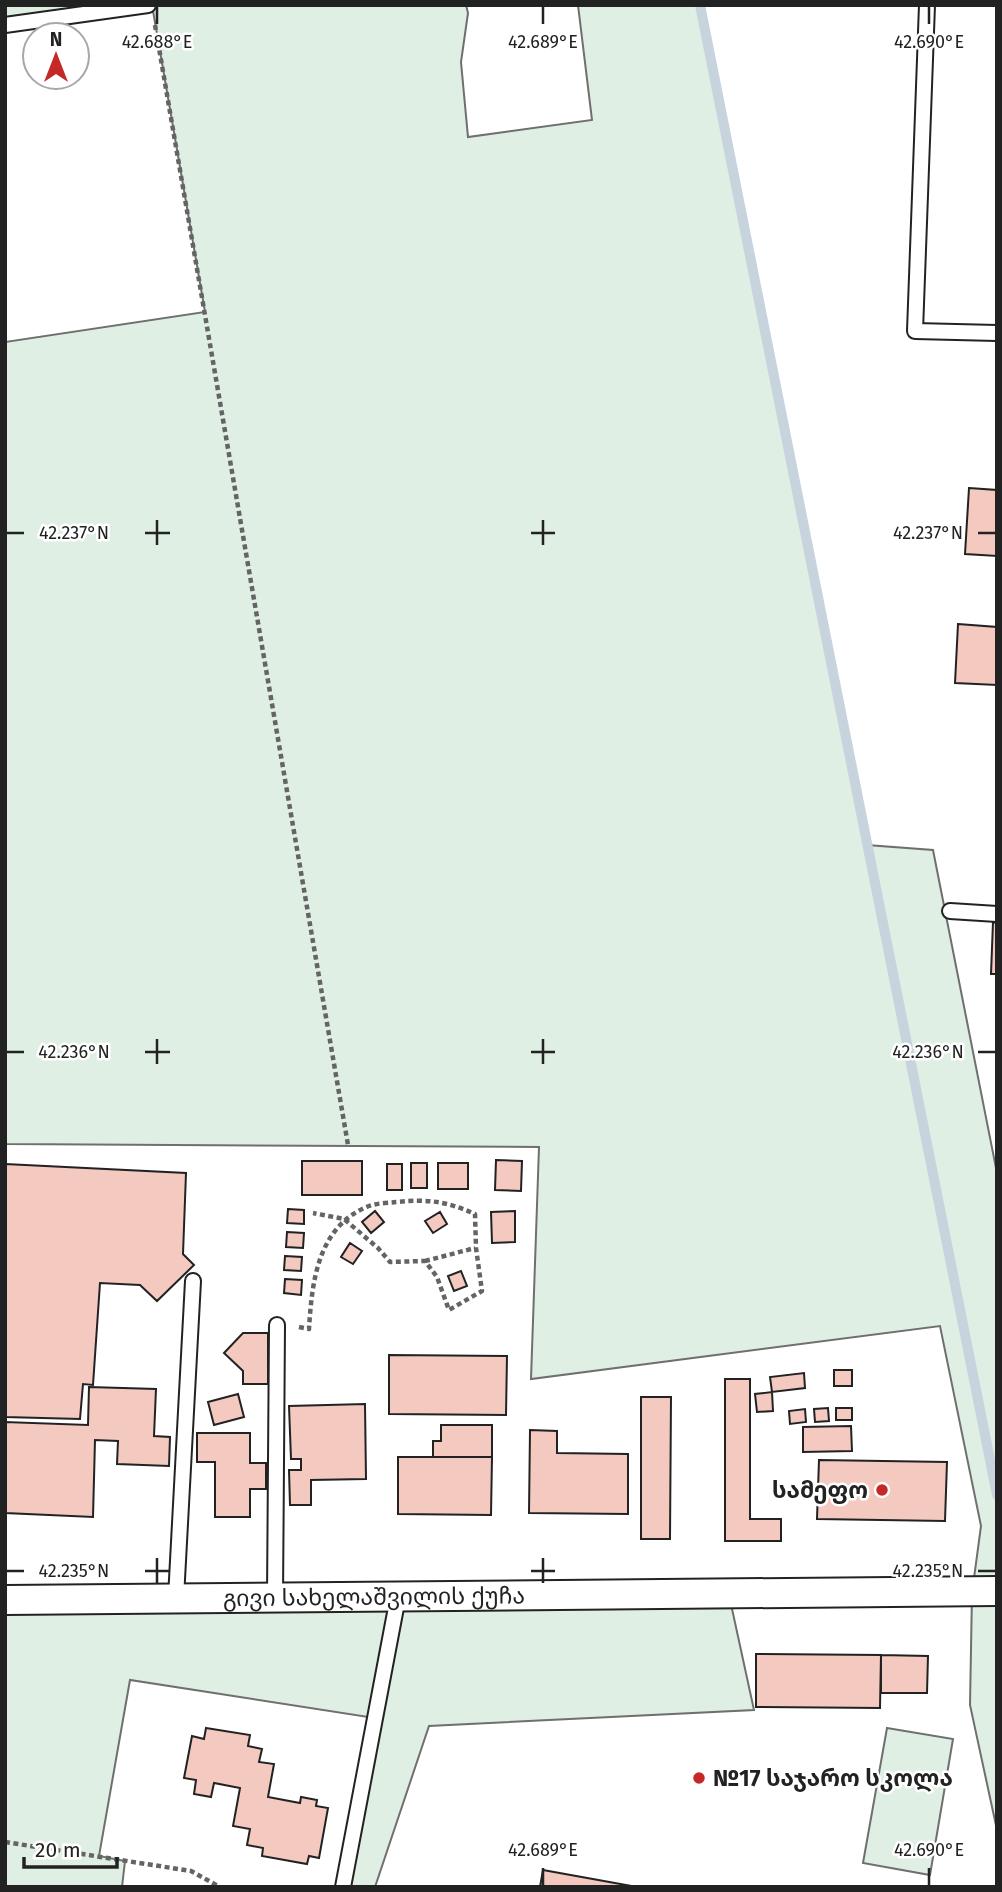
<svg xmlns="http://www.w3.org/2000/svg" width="1002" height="1892" font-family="'Fira Sans','Noto Sans Georgian',sans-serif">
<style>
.green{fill:#e0efe3;stroke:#6f6f6f;stroke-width:2}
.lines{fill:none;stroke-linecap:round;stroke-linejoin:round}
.stream{stroke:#c7d3dd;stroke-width:10}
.building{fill:#f3c9c0;stroke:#222;stroke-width:2}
.lane-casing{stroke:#222;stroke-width:18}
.street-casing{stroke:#222;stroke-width:32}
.path{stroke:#646464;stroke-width:4.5;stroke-dasharray:5 3.5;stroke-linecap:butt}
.lane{stroke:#fff;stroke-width:14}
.street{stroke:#fff;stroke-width:28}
.ticks{fill:none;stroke:#222;stroke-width:2.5}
.poi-dot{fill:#c62828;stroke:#fff;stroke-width:2.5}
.labels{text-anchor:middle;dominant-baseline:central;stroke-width:5;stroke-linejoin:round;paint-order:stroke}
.poi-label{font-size:23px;font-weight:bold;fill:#222;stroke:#fff;text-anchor:end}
.street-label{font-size:23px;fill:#222;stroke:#fff}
.ticks-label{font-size:18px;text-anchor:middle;fill:#222;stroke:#fff;stroke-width:5;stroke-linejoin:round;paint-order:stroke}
</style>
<rect width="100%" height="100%" fill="#fff"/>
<path class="green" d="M 5,5 L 148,5 L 5,25 Z
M 152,5 L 466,5 L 468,13 L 461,62 L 468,137 L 592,120 L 578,5 L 700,5 L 867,845 L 933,850 L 997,1173 L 997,1830 L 970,1705 L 972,1593 L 981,1526 L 940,1326 L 531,1379 L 539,1147 L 5,1144 L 5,342 L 205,312 Z
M 729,1595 L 754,1710 L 429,1726 L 375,1887 L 343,1887 L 375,1718 L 130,1680 L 99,1856 L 125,1861 L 122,1887 L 5,1887 L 5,1600 Z
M 887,1728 L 953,1739 L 930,1875 L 863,1863 Z"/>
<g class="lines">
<path class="stream" d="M 700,5 L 997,1495"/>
</g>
<path class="building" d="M 969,488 L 997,490 L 997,556 L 965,554 Z
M 958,624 L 997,627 L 997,685 L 955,683 Z
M 993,922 L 997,923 L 997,974 L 991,974 Z
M 496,1160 L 522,1161 L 521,1191 L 495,1190 Z
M 302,1161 L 362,1161 L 362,1195 L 302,1195 Z
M 411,1163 L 427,1163 L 427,1188 L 411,1188 Z
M 438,1163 L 468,1163 L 468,1189 L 438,1189 Z
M 5,1164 L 186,1173 L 183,1254 L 194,1265 L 157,1301 L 140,1285 L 100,1283 L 93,1385 L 83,1384 L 80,1419 L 5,1417 Z
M 387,1164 L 402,1164 L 402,1190 L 387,1190 Z
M 288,1209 L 304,1210 L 304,1224 L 287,1223 Z
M 375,1211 L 384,1222 L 371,1233 L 362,1222 Z
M 515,1211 L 515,1242 L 492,1243 L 491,1212 Z
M 440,1212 L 447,1224 L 433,1233 L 425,1221 Z
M 287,1232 L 304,1233 L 303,1248 L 286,1247 Z
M 350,1243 L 362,1251 L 353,1264 L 341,1257 Z
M 285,1256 L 302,1257 L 301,1271 L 284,1270 Z
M 461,1271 L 467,1286 L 454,1291 L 448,1276 Z
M 285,1279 L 302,1280 L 301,1295 L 284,1293 Z
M 243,1333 L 268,1333 L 268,1384 L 243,1384 L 243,1371 L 224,1353 Z
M 389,1355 L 507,1356 L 506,1415 L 389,1414 Z
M 834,1370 L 852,1370 L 852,1386 L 834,1386 Z
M 804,1373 L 805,1388 L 772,1392 L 770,1377 Z
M 725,1379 L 750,1379 L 750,1519 L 781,1519 L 781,1541 L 725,1541 Z
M 89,1387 L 156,1389 L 154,1436 L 170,1437 L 169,1466 L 117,1464 L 118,1441 L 95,1440 L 93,1517 L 5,1513 L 5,1422 L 88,1425 Z
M 772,1392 L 773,1411 L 757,1412 L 755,1394 Z
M 238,1394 L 244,1417 L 214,1425 L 208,1402 Z
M 641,1397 L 671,1397 L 670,1539 L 641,1539 Z
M 365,1404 L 366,1479 L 311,1480 L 311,1505 L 290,1505 L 289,1470 L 301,1470 L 301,1459 L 291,1459 L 289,1406 Z
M 828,1408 L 829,1421 L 815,1422 L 814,1409 Z
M 836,1408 L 852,1408 L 852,1420 L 836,1420 Z
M 805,1409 L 806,1422 L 790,1424 L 789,1411 Z
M 441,1425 L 492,1425 L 492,1457 L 433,1457 L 433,1441 L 441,1441 Z
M 851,1426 L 852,1451 L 803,1452 L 803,1427 Z
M 530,1430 L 557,1431 L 557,1453 L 628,1454 L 628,1514 L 529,1513 Z
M 197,1433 L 250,1433 L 250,1463 L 266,1463 L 266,1489 L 250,1489 L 250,1517 L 215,1517 L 215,1462 L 197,1462 Z
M 398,1457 L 492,1457 L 491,1515 L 398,1514 Z
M 819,1460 L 947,1462 L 945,1521 L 817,1519 Z
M 756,1654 L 881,1655 L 880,1708 L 756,1707 Z
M 881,1655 L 928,1656 L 927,1693 L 881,1693 Z
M 206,1728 L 250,1735 L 248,1746 L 262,1749 L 259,1762 L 274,1764 L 268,1797 L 300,1803 L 301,1797 L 317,1800 L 316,1806 L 328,1808 L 319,1858 L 309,1856 L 307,1864 L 262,1856 L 263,1848 L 247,1845 L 250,1829 L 233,1826 L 240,1788 L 214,1783 L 211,1797 L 194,1794 L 196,1780 L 184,1778 L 192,1736 L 204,1739 Z
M 543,1870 L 637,1887 L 540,1887 Z"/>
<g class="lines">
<defs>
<path id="lane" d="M 927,5 L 915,331 L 997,333
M 5,25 L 148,5
M 950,911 L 997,914
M 176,1598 L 193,1281
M 275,1598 L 277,1325
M 343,1887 L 398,1597"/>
<g id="street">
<path id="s1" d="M 5,1600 L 997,1591"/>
</g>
</defs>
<use href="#lane" class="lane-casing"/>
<use href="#street" class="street-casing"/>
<path class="path" d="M 155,25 L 348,1145
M 425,1261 L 475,1248
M 299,1327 L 309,1329 C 312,1280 318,1226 369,1206 C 377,1203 388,1203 396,1202 C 428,1199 446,1201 475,1214 L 476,1248 L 482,1291 L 449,1310 L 437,1277 L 425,1261 L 390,1262 L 378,1248 L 344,1219 L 313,1213
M 5,1842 L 191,1871 L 220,1887"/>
<use href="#lane" class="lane"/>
<use href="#street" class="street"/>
</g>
<path class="ticks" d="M 157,7 L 157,24M 543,7 L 543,24M 929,7 L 929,24M 157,520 L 157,545M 543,520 L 543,545M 7,533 L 24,533M 145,533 L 170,533M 531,533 L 555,533M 978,533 L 995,533M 157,1039 L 157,1064M 543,1039 L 543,1064M 7,1052 L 24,1052M 145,1052 L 170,1052M 531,1052 L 555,1052M 978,1052 L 995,1052M 157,1558 L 157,1583M 543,1558 L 543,1583M 7,1571 L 24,1571M 145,1571 L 170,1571M 531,1571 L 555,1571M 978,1571 L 995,1571M 543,1868 L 543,1885M 929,1868 L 929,1885"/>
<g class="poi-dot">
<circle cx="882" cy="1490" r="7"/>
<circle cx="699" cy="1778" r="7"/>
</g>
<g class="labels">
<g class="poi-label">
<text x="868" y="1490">სამეფო</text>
<text x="713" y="1778" text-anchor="start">№17 საჯარო სკოლა</text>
</g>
<g class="street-label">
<text stroke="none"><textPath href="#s1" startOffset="369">გივი სახელაშვილის ქუჩა</textPath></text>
</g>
</g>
<g class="ticks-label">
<text x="157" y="48">42.688°E</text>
<text x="543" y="48">42.689°E</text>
<text x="929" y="48">42.690°E</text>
<text x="74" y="539">42.237°N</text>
<text x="928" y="539">42.237°N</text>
<text x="74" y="1058">42.236°N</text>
<text x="928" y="1058">42.236°N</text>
<text x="74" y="1577">42.235°N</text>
<text x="928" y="1577">42.235°N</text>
<text x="543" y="1856">42.689°E</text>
<text x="929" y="1856">42.690°E</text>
</g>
<rect width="1002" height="1892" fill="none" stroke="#222222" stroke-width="14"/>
<g transform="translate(56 56)"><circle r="33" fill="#ffffff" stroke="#a7a7a7" stroke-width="2"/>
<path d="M0-5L12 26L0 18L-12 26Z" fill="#c62828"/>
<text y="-10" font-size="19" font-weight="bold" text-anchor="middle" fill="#222222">N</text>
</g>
<path d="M24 1857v10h93v-10" fill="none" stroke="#222222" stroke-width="3.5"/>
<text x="35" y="1857" font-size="21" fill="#222222" stroke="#ffffff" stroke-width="5" paint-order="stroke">20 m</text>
</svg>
